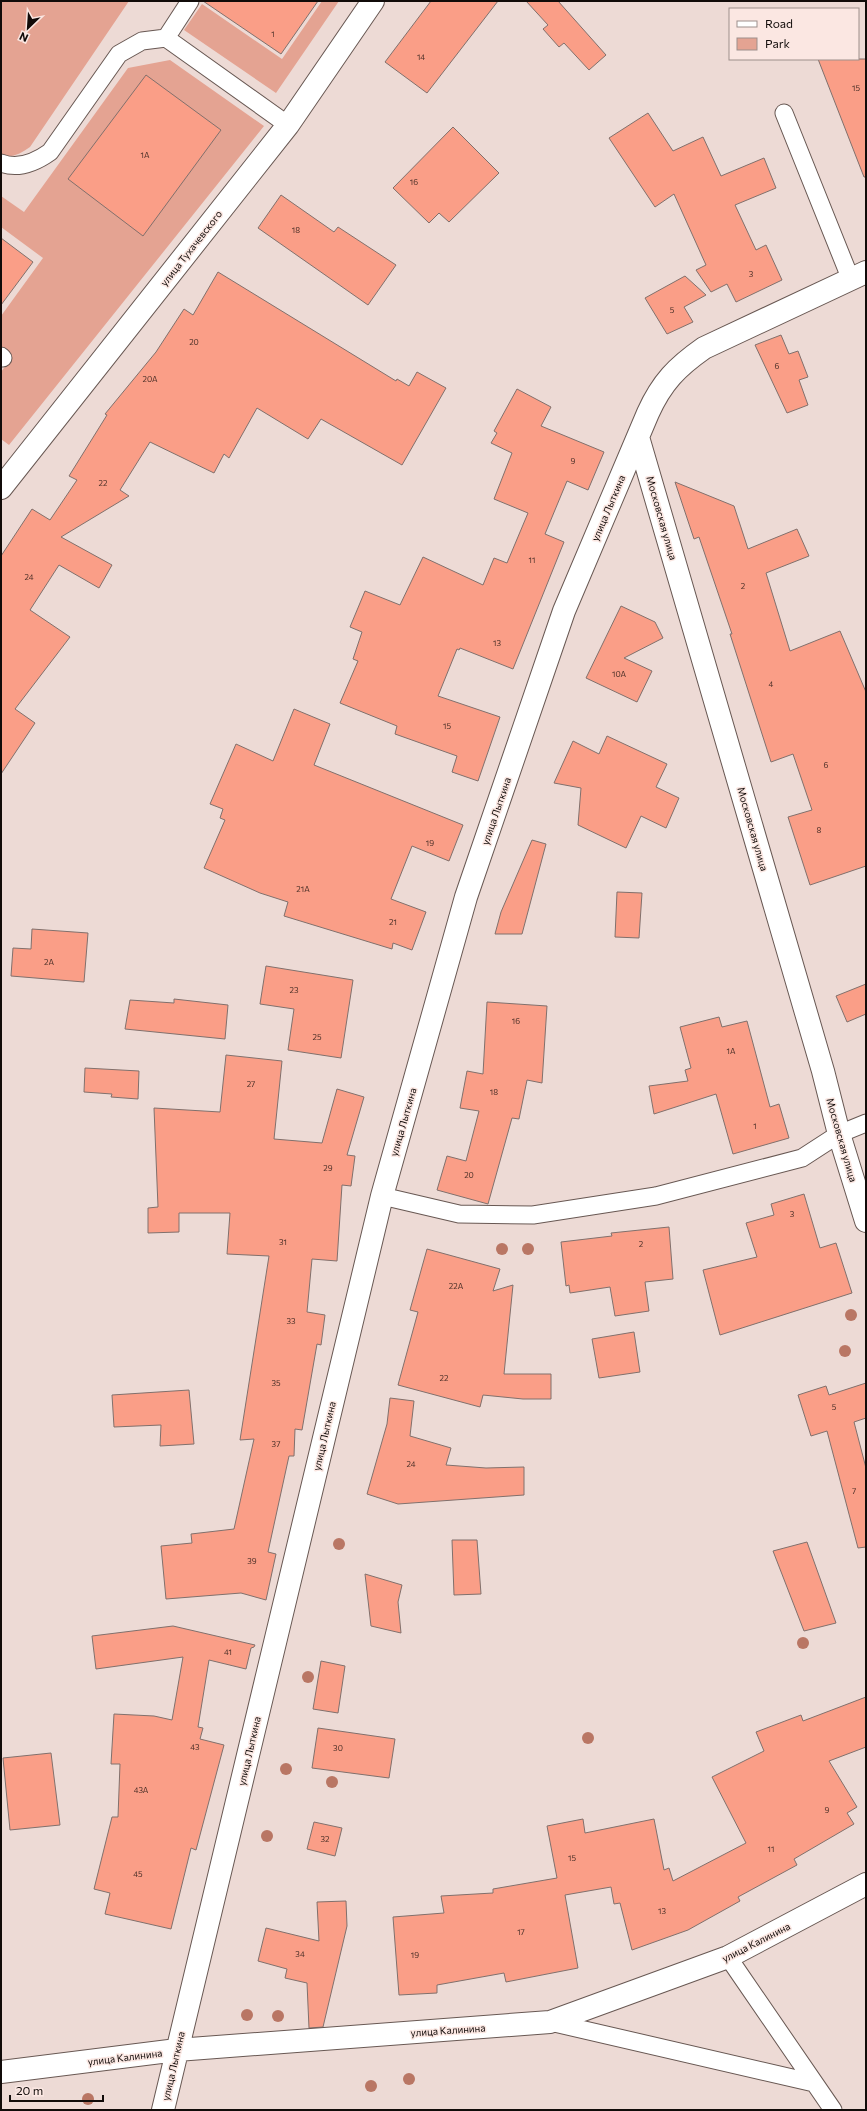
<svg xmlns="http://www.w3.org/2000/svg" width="867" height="2111" font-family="Commissioner,sans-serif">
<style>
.green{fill:#e4a392}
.building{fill:#fa9e87;stroke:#81706c}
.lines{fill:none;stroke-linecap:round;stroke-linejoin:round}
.service-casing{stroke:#685853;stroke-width:19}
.minor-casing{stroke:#685853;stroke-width:24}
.service{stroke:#fff;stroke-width:17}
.minor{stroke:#fff;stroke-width:22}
.tree{fill:#b97664}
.labels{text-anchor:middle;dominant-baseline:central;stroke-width:3;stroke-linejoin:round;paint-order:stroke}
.number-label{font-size:8px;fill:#4b3028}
.street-label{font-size:10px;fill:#110b09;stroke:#fbe7e2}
</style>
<rect width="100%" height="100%" fill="#eddad5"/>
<path class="green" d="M 1,1 L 129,1 L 30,147 C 21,153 12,159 1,155 Z
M 322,1 L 339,1 L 276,93 L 184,30 L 202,4 L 282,59 Z
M 170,60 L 264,126 L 9,445 L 1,439 L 1,372 L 12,357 L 1,349 L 1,316 L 43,258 L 1,227 L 1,196 L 24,212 L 128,68 Z"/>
<path class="building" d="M 203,1 L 318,1 L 281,54 Z
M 431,1 L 498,1 L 427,93 L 385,62 Z
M 526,1 L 558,1 L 606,55 L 589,70 L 564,43 L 559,47 L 543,29 L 548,25 Z
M 818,59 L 866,59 L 866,177 L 864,177 Z
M 146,75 L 221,130 L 143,236 L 68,179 Z
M 648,113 L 673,151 L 703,137 L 721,176 L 764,158 L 776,188 L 735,205 L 756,250 L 766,245 L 782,280 L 736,302 L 727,284 L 711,292 L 696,270 L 706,265 L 674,194 L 655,207 L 609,138 Z
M 453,127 L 499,173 L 449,222 L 439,213 L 429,223 L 393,188 Z
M 281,195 L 334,232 L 338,227 L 396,265 L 368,305 L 258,228 Z
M 1,238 L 33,262 L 1,305 Z
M 218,272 L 396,381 L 397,379 L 409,386 L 417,372 L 446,388 L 402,465 L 321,419 L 308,439 L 257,408 L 229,458 L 224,454 L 214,473 L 150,442 L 120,490 L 129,496 L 61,537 L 112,565 L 99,588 L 59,565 L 30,610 L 70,637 L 15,709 L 35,723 L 1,774 L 1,556 L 32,509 L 50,520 L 77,480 L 69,476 L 107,415 L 105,414 L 156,352 L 184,309 L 193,315 Z
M 685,276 L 706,295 L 684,307 L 693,322 L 667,334 L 645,298 Z
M 781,335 L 789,354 L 798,351 L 808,377 L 799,380 L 808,405 L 787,413 L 755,345 Z
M 517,389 L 551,407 L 541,426 L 604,452 L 588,490 L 567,481 L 545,534 L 564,542 L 513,669 L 460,648 L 459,650 L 457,649 L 438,696 L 500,717 L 478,781 L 452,772 L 457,756 L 395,734 L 397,726 L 340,703 L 358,661 L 353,659 L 362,632 L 350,627 L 365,591 L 400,605 L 423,557 L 483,585 L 494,558 L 507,563 L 528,513 L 494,499 L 512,453 L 491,443 L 497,433 L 494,431 Z
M 675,482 L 734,506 L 748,549 L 797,529 L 809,556 L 766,573 L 790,651 L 840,631 L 866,692 L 866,866 L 810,885 L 788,817 L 812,810 L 793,754 L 771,762 L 730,634 L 732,634 L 699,537 L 694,539 Z
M 621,606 L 655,622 L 663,638 L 624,658 L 652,671 L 637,702 L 586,678 Z
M 294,709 L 330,724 L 314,765 L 463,825 L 449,861 L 412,846 L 391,899 L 426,912 L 412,950 L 393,943 L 392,949 L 284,916 L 288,902 L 260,893 L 204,868 L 225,820 L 220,818 L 223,809 L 210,804 L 236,744 L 273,761 Z
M 607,736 L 667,764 L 656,787 L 679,798 L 666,828 L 641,816 L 626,848 L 578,825 L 581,788 L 554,783 L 573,741 L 599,754 Z
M 532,840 L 546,844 L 522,934 L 495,934 L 501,912 Z
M 617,892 L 642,893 L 639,938 L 615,937 Z
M 32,929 L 88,933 L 84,982 L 11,976 L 13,948 L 31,949 Z
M 266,966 L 353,980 L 341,1058 L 288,1050 L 294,1009 L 260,1004 Z
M 866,984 L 866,1014 L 847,1022 L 836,996 Z
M 174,999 L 228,1005 L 225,1039 L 125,1029 L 130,1000 L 174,1003 Z
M 487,1002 L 547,1006 L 542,1083 L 527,1080 L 519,1119 L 512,1118 L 488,1204 L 437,1190 L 447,1156 L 466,1161 L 479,1111 L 460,1108 L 467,1071 L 483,1074 Z
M 719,1017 L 722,1027 L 747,1021 L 770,1107 L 779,1104 L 789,1138 L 733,1154 L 716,1094 L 654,1114 L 649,1086 L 688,1081 L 685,1070 L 691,1068 L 680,1027 Z
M 226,1055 L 282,1061 L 274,1139 L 322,1143 L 337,1089 L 364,1097 L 347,1155 L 355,1156 L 351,1186 L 342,1185 L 337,1261 L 312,1259 L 307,1312 L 325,1315 L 321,1345 L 317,1344 L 302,1430 L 295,1429 L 294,1456 L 289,1456 L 268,1552 L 276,1554 L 266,1600 L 241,1593 L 166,1599 L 161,1546 L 192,1543 L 191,1534 L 234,1529 L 254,1439 L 240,1440 L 269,1256 L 227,1254 L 230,1213 L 179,1213 L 179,1232 L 148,1233 L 148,1208 L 158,1207 L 154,1108 L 220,1112 Z
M 85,1068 L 139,1071 L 138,1099 L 111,1097 L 112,1094 L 84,1092 Z
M 804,1194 L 820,1248 L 836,1243 L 852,1293 L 720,1335 L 703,1270 L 757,1257 L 746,1223 L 774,1215 L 771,1204 Z
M 669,1227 L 673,1279 L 645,1282 L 649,1311 L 615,1316 L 610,1287 L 570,1293 L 569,1285 L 566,1286 L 561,1242 L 612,1236 L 611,1233 Z
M 427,1249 L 500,1269 L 493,1291 L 513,1285 L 504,1374 L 551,1374 L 551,1399 L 523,1399 L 483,1395 L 480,1407 L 398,1385 L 418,1312 L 410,1310 Z
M 634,1332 L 640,1372 L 599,1378 L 592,1339 Z
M 866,1383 L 866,1418 L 854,1422 L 866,1468 L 866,1547 L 858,1548 L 827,1431 L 811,1436 L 798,1395 L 826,1386 L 829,1395 Z
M 189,1390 L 194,1444 L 160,1446 L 161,1425 L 114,1427 L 112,1395 Z
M 390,1398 L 414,1401 L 410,1436 L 451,1448 L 446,1465 L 486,1468 L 524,1467 L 524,1495 L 398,1504 L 367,1494 L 387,1424 Z
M 452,1540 L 477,1540 L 481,1594 L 454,1595 Z
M 807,1542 L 836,1623 L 804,1631 L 773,1551 Z
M 365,1574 L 402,1585 L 398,1602 L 401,1633 L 371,1626 Z
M 173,1626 L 255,1645 L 254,1647 L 251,1648 L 246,1669 L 209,1660 L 198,1727 L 203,1728 L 200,1739 L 224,1745 L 196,1850 L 191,1848 L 171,1929 L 105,1914 L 110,1893 L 94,1889 L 112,1817 L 118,1817 L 120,1764 L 111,1764 L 114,1714 L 154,1716 L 172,1720 L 183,1657 L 96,1669 L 92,1636 Z
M 321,1661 L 345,1666 L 338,1713 L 313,1709 Z
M 866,1697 L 866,1747 L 829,1761 L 857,1807 L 847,1813 L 854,1824 L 794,1859 L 797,1865 L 738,1897 L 740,1901 L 688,1930 L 632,1950 L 620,1903 L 614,1904 L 611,1887 L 565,1895 L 578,1968 L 506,1982 L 504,1973 L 437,1985 L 437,1993 L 399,1995 L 393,1917 L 444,1913 L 441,1896 L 493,1893 L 493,1889 L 557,1878 L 547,1826 L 583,1819 L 585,1833 L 654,1819 L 664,1870 L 669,1868 L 673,1881 L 746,1843 L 712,1777 L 764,1751 L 756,1732 L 801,1715 L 803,1721 Z
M 318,1728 L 395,1739 L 389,1778 L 312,1768 Z
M 51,1753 L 60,1825 L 10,1830 L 3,1758 Z
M 314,1822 L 342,1828 L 335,1856 L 307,1849 Z
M 346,1901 L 347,1926 L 323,2027 L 309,2028 L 307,1983 L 285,1978 L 287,1969 L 258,1961 L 266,1928 L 319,1941 L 317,1902 Z"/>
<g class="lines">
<defs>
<path id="service" d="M 166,38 L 190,1
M 784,113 L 851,280
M 1,163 C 19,170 36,162 50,152 L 119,54 L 142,41 L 166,38 L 288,125
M 1,356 L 3,358
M 382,1196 L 459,1214 L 533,1215 L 656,1196 L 802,1158 L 839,1134 L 866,1123
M 728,1957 L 833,2110
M 550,2022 L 814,2083"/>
<path id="minor" d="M 638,437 L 823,1071 L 839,1134 L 866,1221
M 1,488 L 288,125 L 373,1
M 1,2072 L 177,2050 L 550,2022 L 728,1957 L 866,1884
M 163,2110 L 382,1196 L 466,897 L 564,611 L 648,413 C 662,382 677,367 704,348 L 866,272"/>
</defs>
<use href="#service" class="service-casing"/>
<use href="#minor" class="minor-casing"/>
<use href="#service" class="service"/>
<use href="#minor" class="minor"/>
</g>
<g class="tree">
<circle cx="502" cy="1249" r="6"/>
<circle cx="528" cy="1249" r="6"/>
<circle cx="851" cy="1315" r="6"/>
<circle cx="845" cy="1351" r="6"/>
<circle cx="339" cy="1544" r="6"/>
<circle cx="803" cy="1643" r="6"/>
<circle cx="308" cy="1677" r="6"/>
<circle cx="588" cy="1738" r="6"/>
<circle cx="286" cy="1769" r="6"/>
<circle cx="332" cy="1782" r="6"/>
<circle cx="267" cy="1836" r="6"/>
<circle cx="247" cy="2015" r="6"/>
<circle cx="278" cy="2016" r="6"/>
<circle cx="409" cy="2079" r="6"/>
<circle cx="371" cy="2086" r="6"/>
<circle cx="88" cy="2099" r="6"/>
</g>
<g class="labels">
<g class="number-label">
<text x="273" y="34">1</text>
<text x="421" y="57">14</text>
<text x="856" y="88">15</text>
<text x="145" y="155">1А</text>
<text x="414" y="182">16</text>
<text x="296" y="230">18</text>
<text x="751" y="274">3</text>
<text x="672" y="310">5</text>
<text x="194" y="342">20</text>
<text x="777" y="366">6</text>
<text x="150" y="379">20А</text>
<text x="573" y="461">9</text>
<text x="103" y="483">22</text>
<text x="532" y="560">11</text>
<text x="29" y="577">24</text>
<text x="743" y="586">2</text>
<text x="497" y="643">13</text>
<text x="619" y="674">10А</text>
<text x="771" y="684">4</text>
<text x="447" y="726">15</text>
<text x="826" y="765">6</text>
<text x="819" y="830">8</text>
<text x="430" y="843">19</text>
<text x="303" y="889">21А</text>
<text x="393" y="922">21</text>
<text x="49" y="962">2А</text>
<text x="294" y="990">23</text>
<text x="516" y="1021">16</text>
<text x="317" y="1037">25</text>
<text x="731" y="1051">1А</text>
<text x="251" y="1084">27</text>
<text x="494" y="1092">18</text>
<text x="755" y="1126">1</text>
<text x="328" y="1168">29</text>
<text x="469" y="1175">20</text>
<text x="792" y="1214">3</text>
<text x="283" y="1242">31</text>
<text x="641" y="1244">2</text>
<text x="456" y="1286">22А</text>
<text x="291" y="1321">33</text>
<text x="444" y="1378">22</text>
<text x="276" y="1383">35</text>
<text x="834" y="1407">5</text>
<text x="276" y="1444">37</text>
<text x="411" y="1464">24</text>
<text x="854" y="1491">7</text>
<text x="252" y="1561">39</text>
<text x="228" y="1652">41</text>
<text x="195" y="1747">43</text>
<text x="338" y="1748">30</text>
<text x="141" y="1790">43А</text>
<text x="827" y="1810">9</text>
<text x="325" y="1839">32</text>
<text x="771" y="1849">11</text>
<text x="572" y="1858">15</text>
<text x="138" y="1874">45</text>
<text x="662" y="1911">13</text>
<text x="521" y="1932">17</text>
<text x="300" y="1954">34</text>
<text x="415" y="1955">19</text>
</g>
<g class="street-label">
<text transform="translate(191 248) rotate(-52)">улица Тухачевского</text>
<text transform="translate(608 508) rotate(-67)">улица Лыткина</text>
<text transform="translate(662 518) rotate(74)">Московская улица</text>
<text transform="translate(496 811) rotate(-71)">улица Лыткина</text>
<text transform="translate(753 829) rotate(74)">Московская улица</text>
<text transform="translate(403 1122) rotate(-74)">улица Лыткина</text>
<text transform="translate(842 1140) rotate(74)">Московская улица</text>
<text transform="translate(324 1436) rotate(-77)">улица Лыткина</text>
<text transform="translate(249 1751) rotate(-77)">улица Лыткина</text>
<text transform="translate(756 1942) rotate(-27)">улица Калинина</text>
<text transform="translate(448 2030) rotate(-4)">улица Калинина</text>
<text transform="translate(125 2057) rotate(-7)">улица Калинина</text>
<text transform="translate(173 2066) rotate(-77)">улица Лыткина</text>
</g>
</g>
<rect width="867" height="2111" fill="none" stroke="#110b09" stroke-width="4"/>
<rect x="729" y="8" width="130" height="52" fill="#fbe7e2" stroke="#9d8f8b"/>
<rect x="737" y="21" width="20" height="6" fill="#ffffff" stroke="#9d8f8b"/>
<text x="765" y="28" font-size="12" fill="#110b09">Road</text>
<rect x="737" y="38" width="20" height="12" fill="#e4a392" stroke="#9d8f8b"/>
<text x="765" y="48" font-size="12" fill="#110b09">Park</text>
<g transform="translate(28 28) rotate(205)" stroke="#fbe7e2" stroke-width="3" paint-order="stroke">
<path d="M0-3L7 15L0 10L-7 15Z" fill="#110b09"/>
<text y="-6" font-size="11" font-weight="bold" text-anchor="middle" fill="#110b09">N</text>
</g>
<path d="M10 2095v6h93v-6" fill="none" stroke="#110b09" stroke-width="2"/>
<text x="16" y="2095" font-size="12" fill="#110b09" stroke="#fbe7e2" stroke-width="3" paint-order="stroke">20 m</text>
</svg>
